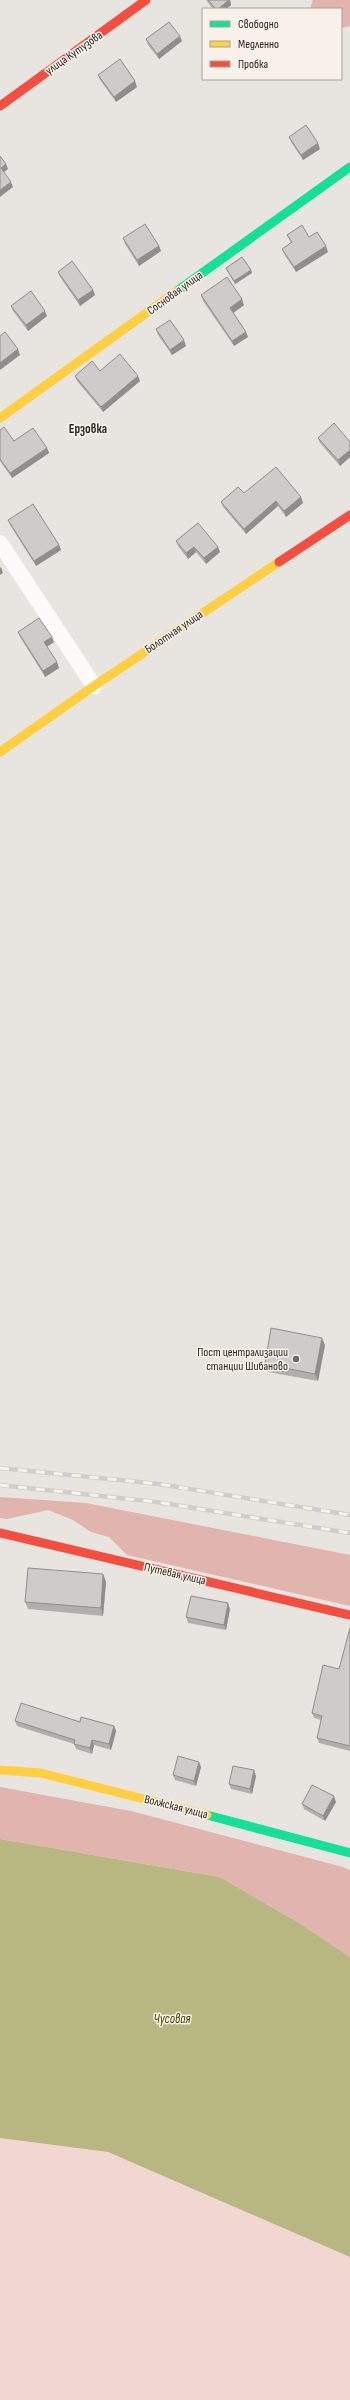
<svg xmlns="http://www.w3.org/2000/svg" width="350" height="2400" font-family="'Sofia Sans Condensed',sans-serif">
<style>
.green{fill:#f1d6d2}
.forest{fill:#e2b4ae}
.water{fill:#b8b781}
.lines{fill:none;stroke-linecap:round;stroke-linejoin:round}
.street{stroke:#fcfbfa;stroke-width:16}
.fast{stroke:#16e098;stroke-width:9}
.slow{stroke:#ffcf43;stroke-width:9}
.jam{stroke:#f24e42;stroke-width:9}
.rail-casing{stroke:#cfcecc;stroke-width:4.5}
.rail{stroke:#f8f1e9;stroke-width:3;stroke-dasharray:9;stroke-linecap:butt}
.wall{fill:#b1afac}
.shaded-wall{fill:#908e8c}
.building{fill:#cecbc8;stroke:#908e8c}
.poi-dot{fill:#6d6a66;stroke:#f8f1e9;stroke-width:1.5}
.labels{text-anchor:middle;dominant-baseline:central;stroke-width:3;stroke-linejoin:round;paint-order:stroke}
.street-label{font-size:12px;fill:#2b2825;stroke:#f8f1e9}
.poi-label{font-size:12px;fill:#2b2825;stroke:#f8f1e9;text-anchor:end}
.neighbourhood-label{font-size:13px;font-weight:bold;fill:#2b2825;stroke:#f8f1e9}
.water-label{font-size:13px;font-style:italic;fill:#47470b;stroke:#f8f1e9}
</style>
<rect width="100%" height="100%" fill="#e8e4e0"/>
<path class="green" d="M 0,2138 L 108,2152 L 350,2257 L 350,2400 L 0,2400 Z"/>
<path class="forest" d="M 313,0 L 350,0 L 350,26 L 341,28 L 341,9 L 310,9 Z
M 0,1497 L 86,1503 L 350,1555 L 350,1606 L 127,1555 L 109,1537 L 91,1532 L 73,1520 L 48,1510 L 7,1519 L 0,1518 Z
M 0,1787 L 131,1811 L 343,1867 L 350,1870 L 350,1957 L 299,1923 L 220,1877 L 0,1839 Z"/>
<path class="water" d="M 0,1839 L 220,1877 L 299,1923 L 350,1957 L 350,2257 L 108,2152 L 0,2138 Z"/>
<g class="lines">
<path class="street" d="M 0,543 L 94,686"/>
<path class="fast" d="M 177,291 L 350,167
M 207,1815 L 350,1853"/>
<path class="slow" d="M 0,418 L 177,291
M 0,752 L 94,686 L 279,562
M 0,1770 L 41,1773 L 207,1815"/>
<path class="jam" d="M 0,106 L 146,0
M 279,562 L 350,515
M 0,1533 L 350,1615"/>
<defs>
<path id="rail" d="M 0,1468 L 159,1484 L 350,1515
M 0,1485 L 156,1502 L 350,1533"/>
</defs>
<use href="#rail" class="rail-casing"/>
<use href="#rail" class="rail"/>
</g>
<path class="wall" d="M 206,0 L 230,0 L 231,5 L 226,9 L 213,9 Z
M 146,39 L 182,41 L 159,59 L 148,45 Z
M 98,75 L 137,87 L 116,102 L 100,80 Z
M 289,137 L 320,149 L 303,160 L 291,142 Z
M 287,235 L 309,237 L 328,252 L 296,272 L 284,254 L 282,249 L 291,243 Z
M 123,238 L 159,246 L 161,251 L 139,266 L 125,244 Z
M 226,268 L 251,270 L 252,273 L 235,284 L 227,271 Z
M 58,272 L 93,290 L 95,295 L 80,306 L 60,277 Z
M 201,295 L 244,305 L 233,313 L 246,332 L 248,337 L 234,346 L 203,301 Z
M 11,306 L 47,316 L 28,331 L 13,311 Z
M 156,329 L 186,346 L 172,355 L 158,335 Z
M 100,371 L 140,381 L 103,412 L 77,381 L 75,376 Z
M 0,430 L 14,441 L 47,448 L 49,453 L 12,478 L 0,461 Z
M 318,438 L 350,442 L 350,457 L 340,466 L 320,443 Z
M 301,497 L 303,503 L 286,517 L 278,506 L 246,534 L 223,507 L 221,502 Z
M 8,520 L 59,545 L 61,550 L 36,566 L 10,525 Z
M 176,541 L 218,547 L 220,552 L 206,564 L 196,552 L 188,559 L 178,546 Z
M 18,632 L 54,642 L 47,647 L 59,668 L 45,677 L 20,637 Z
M 325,1345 L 318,1381 L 268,1372 L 265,1364 Z
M 103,1574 L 106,1582 L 103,1616 L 28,1609 L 25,1602 Z
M 230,1609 L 226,1630 L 188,1623 L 186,1617 Z
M 350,1628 L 350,1751 L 319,1743 L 317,1738 L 321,1720 L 314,1718 L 312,1713 L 339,1669 Z
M 15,1721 L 80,1722 L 114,1726 L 116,1731 L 111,1750 L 94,1745 L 92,1754 L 76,1749 L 74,1744 L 17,1726 Z
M 201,1767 L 196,1786 L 175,1780 L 173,1775 Z
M 256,1776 L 252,1794 L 231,1789 L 229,1784 Z
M 336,1802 L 325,1821 L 304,1809 L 302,1804 Z"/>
<path class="shaded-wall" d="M 229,0 L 230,0 L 231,5 L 226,9 L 218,9 Z
M 180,36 L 182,41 L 159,59 L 157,54 Z
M 135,81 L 137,87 L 116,102 L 114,97 Z
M 318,143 L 320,149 L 303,160 L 301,155 Z
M 6,164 L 8,169 L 3,173 L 1,168 Z
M 11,182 L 13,187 L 0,197 L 0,190 Z
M 159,246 L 161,251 L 139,266 L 137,260 Z
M 326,246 L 328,252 L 296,272 L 294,267 Z
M 251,270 L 252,273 L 235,284 L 234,281 Z
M 93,290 L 95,295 L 80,306 L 78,300 Z
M 242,299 L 244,305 L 232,314 L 230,308 Z
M 45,311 L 47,316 L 28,331 L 26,325 Z
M 246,332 L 248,337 L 234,346 L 232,341 Z
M 184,340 L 186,346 L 172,355 L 170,350 Z
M 18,349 L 20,355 L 0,370 L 0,363 Z
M 138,376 L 140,381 L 103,412 L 101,407 Z
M 47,448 L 49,453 L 12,478 L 10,473 Z
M 350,450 L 350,457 L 340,466 L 338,460 Z
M 301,497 L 303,503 L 286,517 L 284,511 Z
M 276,501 L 278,506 L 246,534 L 244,529 Z
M 59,545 L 61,550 L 36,566 L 34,561 Z
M 194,547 L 196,552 L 188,559 L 186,553 Z
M 218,547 L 220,552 L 206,564 L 204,558 Z
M 1,567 L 3,573 L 0,575 L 0,568 Z
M 52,637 L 54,642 L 46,647 L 44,642 Z
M 57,662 L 59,668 L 45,677 L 43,671 Z
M 322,1338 L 325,1345 L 318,1381 L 315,1374 Z
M 103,1574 L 106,1582 L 103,1616 L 101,1608 Z
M 228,1603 L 230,1609 L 226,1630 L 224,1625 Z
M 114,1726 L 116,1731 L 111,1750 L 109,1744 Z
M 92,1740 L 94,1745 L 92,1754 L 90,1748 Z
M 199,1762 L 201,1767 L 196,1786 L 194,1781 Z
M 254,1770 L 256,1776 L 252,1794 L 250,1789 Z
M 334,1796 L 336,1802 L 325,1821 L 323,1816 Z"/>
<path class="building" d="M 208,0 L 229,0 L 218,9 L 216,9 Z
M 169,22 L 180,36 L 157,54 L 146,39 Z
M 120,59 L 135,81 L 114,97 L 98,75 Z
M 306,125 L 318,143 L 301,155 L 289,137 Z
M 0,156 L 6,164 L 1,168 L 11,182 L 0,190 Z
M 145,224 L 159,246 L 137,260 L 123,238 Z
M 302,225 L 309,237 L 317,232 L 326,246 L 294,267 L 282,249 L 292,242 L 287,235 Z
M 242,257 L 251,270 L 234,281 L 226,268 Z
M 72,261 L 93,290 L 78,300 L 58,272 Z
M 227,277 L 242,299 L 230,308 L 246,332 L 232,341 L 201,295 Z
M 31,291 L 45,311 L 26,325 L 11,306 Z
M 170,320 L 184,340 L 170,350 L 156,329 Z
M 5,332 L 18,349 L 0,363 L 0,336 Z
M 120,354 L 138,376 L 101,407 L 75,376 L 92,361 L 100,371 Z
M 334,423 L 350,442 L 350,450 L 338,460 L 318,438 Z
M 4,427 L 14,441 L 33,428 L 47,448 L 10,473 L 0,459 L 0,430 Z
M 276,467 L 301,497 L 284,511 L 276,501 L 244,529 L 221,502 L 238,487 L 244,493 Z
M 33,504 L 59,545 L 34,561 L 8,520 Z
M 198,523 L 218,547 L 204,558 L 194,547 L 186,553 L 176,541 Z
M 39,618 L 52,637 L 44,642 L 57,662 L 43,671 L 18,632 Z
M 271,1328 L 322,1338 L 315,1374 L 265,1364 Z
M 28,1568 L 103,1574 L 101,1608 L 25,1602 Z
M 191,1596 L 228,1603 L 224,1625 L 186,1617 Z
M 350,1628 L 350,1746 L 317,1738 L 322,1716 L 312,1713 L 323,1665 L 339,1669 Z
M 21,1703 L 80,1722 L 81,1717 L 114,1726 L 109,1744 L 92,1740 L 90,1748 L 74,1744 L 75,1740 L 15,1721 Z
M 178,1756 L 199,1762 L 194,1781 L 173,1775 Z
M 233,1766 L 254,1770 L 250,1789 L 229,1784 Z
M 312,1785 L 334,1796 L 323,1816 L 302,1804 Z"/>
<circle class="poi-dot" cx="296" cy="1359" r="4"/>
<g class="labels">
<g class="street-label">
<text transform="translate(74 53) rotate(-35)">улица Кутузова</text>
<text transform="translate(175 293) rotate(-36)">Сосновая улица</text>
<text transform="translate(174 632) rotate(-34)">Болотная улица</text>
<text transform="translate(175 1574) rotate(13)">Путевая улица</text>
<text transform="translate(176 1807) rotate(14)">Волжская улица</text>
</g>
<g class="poi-label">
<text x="288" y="1352">Пост централизации<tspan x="288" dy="14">станции Шибаново</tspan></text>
</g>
<g class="neighbourhood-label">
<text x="88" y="429">Ерзовка</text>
</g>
<g class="water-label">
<text x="172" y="2019">Чусовая</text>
</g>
</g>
<rect x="202" y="8" width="140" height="72" fill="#f8f1e9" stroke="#a6a19b"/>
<rect x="210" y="21" width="20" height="6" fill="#16e098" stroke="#a6a19b"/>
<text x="238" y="28" font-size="12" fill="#2b2825">Свободно</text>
<rect x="210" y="41" width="20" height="6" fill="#ffcf43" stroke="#a6a19b"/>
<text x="238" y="48" font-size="12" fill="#2b2825">Медленно</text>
<rect x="210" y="61" width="20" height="6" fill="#f24e42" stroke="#a6a19b"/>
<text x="238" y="68" font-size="12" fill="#2b2825">Пробка</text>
</svg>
